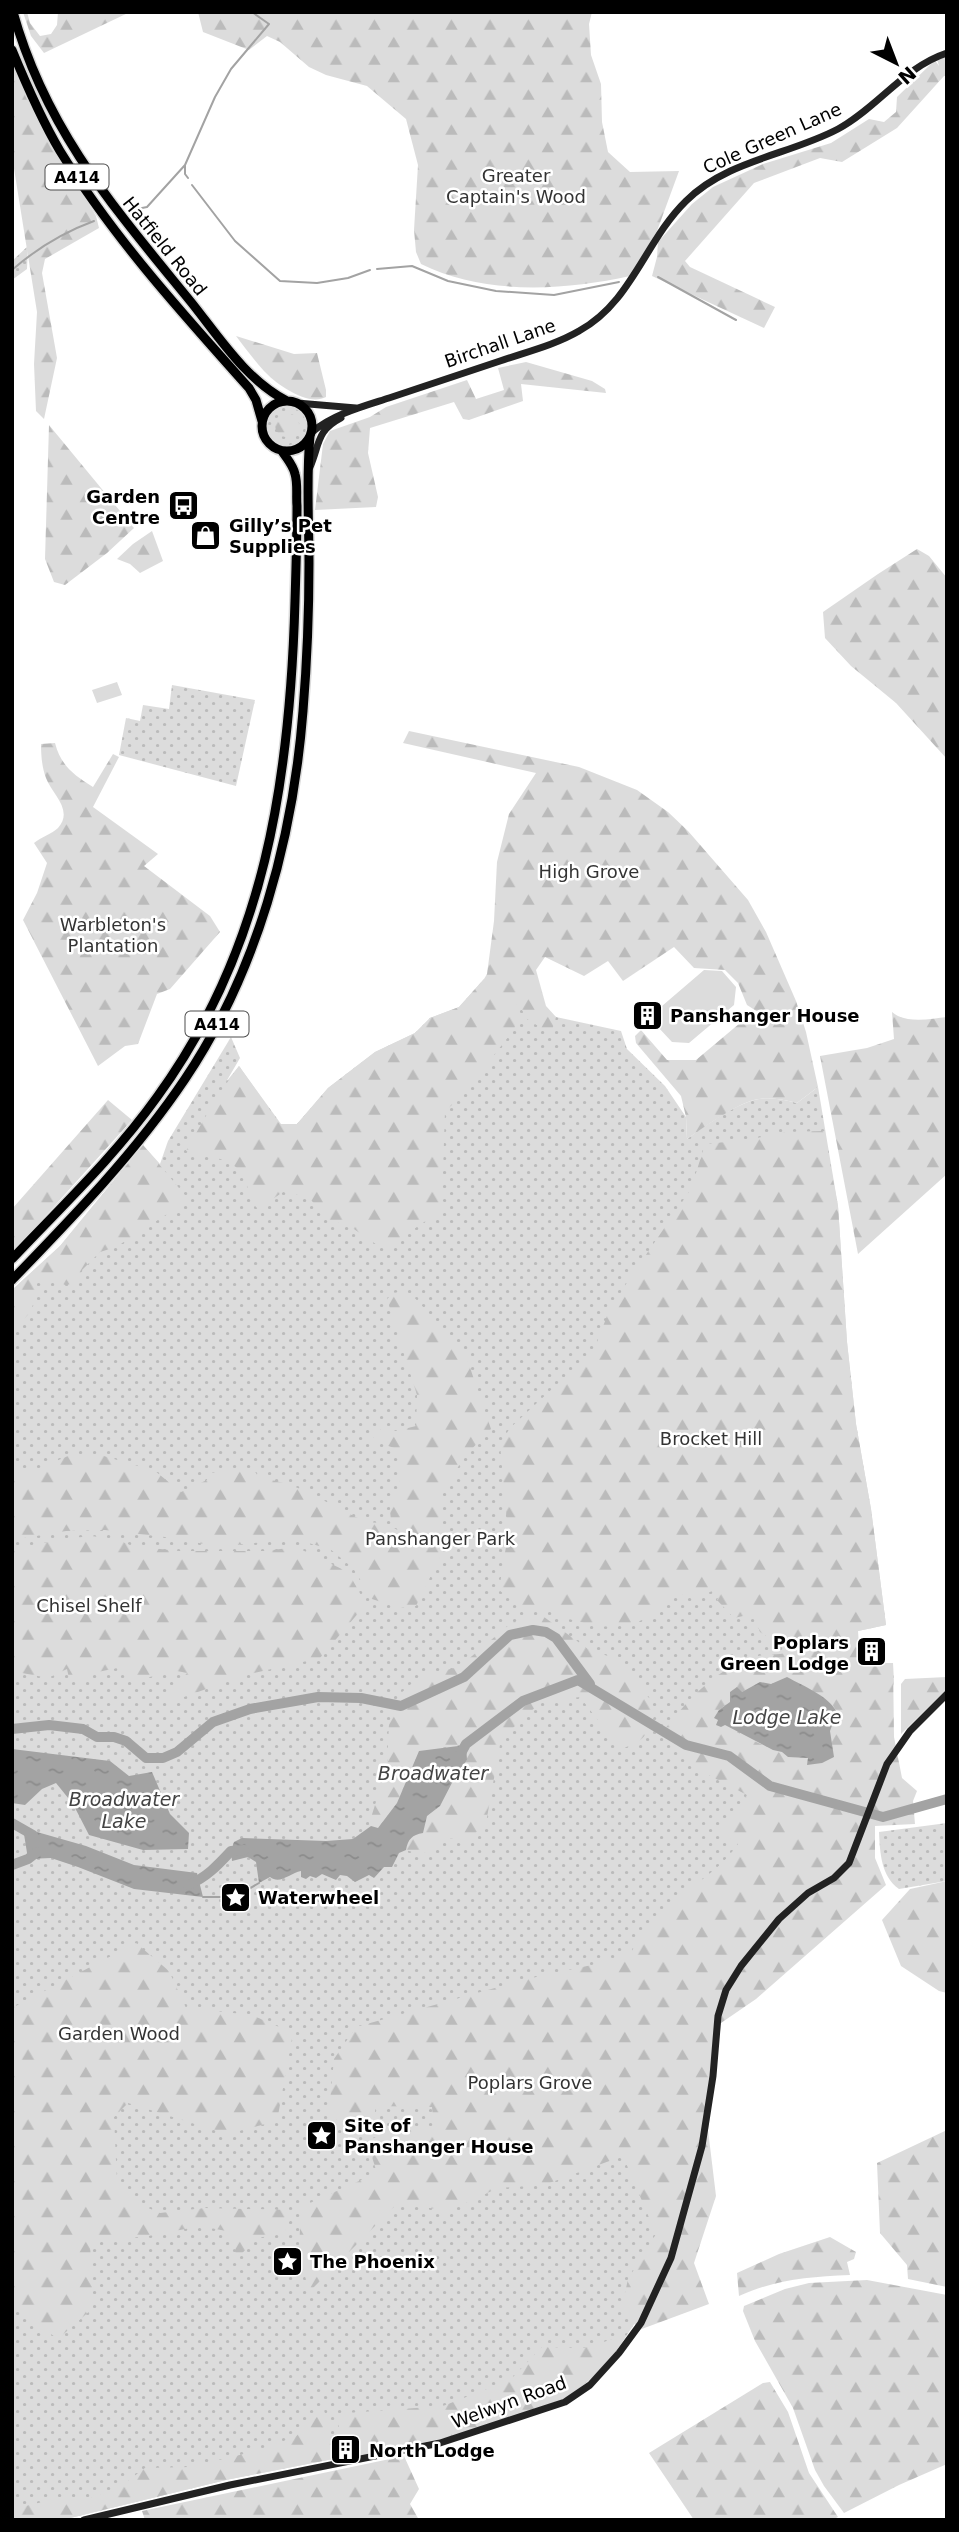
<svg xmlns="http://www.w3.org/2000/svg" width="959" height="2532" font-family="'DejaVu Sans',sans-serif">
<style>
.grass{fill:url(#grass-dots)}
.forest{fill:url(#forest-firs);fill-rule:evenodd}
.garden{fill:#dcdcdc}
.water{fill:url(#water-ripples)}
.lines{fill:none;stroke-linecap:round;stroke-linejoin:round}
.stream{stroke:#a3a3a3;stroke-width:2}
.river{stroke:#a3a3a3;stroke-width:10}
.highway-casing{stroke:#dbdbdb;stroke-width:12}
.secondary{stroke:#222;stroke-width:7}
.highway{stroke:#000;stroke-width:9}
.labels{text-anchor:middle;dominant-baseline:central;stroke-width:5;stroke-linejoin:round;paint-order:stroke}
.shield{fill:#fff;stroke:#4c4c4c;stroke-width:2}
.shield-label{font-size:16px;font-weight:bold;fill:#000}
.street-label{font-size:18px;fill:#000;stroke:#fff}
.park-label{font-size:18px;fill:#333;stroke:#fff}
.poi-label{font-size:18px;font-weight:bold;fill:#000;stroke:#fff;text-anchor:start}
.water-label{font-size:19px;font-style:italic;fill:#444;stroke:#fff}
</style>
<defs>
<pattern id="grass-dots" width="8" height="8" patternUnits="userSpaceOnUse" patternTransform="scale(1.75)"><rect width="8" height="8" fill="#dcdcdc"/><path d="M2 2h.1M6 6h.1" fill="none" stroke="#bbb" stroke-width="1.8" stroke-linecap="round"/></pattern>
<pattern id="forest-firs" width="22" height="20" patternUnits="userSpaceOnUse" patternTransform="scale(1.75)"><rect width="22" height="20" fill="#dcdcdc"/><path d="M5 1l3.5 6h-7zM16 11l3.5 6h-7z" fill="#bbb"/></pattern>
<pattern id="water-ripples" width="26" height="14" patternUnits="userSpaceOnUse" patternTransform="scale(1.75)"><rect width="26" height="14" fill="#a3a3a3"/><path d="M2 4q2-2 4 0t4 0M15 11q2-2 4 0t4 0" fill="none" stroke="#8b8b8b"/></pattern>
</defs>
<rect width="100%" height="100%" fill="#fff"/>
<path class="grass" d="M 28,246 L 27,269 L 12,280 L 12,261 Z
M267 426a20 20 0 1 1 40 0a20 20 0 1 1-40 0Z
M 172,685 L 255,700 L 236,786 L 119,755 L 126,718 L 140,721 L 143,705 L 169,709 Z
M 484,979 L 556,1017 L 621,1031 L 627,1049 L 665,1086 L 686,1117 L 687,1139 C 705,1126 738,1102 759,1099 C 772,1097 785,1100 797,1103 L 818,1087 L 838,1206 L 847,1342 L 856,1424 L 871,1509 L 886,1625 L 858,1631 L 859,1656 L 879,1663 L 893,1663 L 894,1684 L 717,2007 L 635,2323 L 608,2363 L 351,2458 L 338,2458 L 226,2480 L 62,2520 L 12,2520 L 12,1290 L 60,1246 L 143,1145 L 160,1164 L 168,1141 L 231,1037 L 240,1058 L 226,1082 L 239,1066 L 281,1124 L 297,1124 L 328,1088 L 375,1052 L 415,1033 L 430,1018 L 459,1007 Z
M 947,1823 L 947,1881 L 899,1889 C 881,1876 880,1853 879,1832 Z"/>
<path class="forest" d="M 23,12 L 27,12 L 30,23 L 40,36 L 51,34 L 57,25 L 58,12 L 130,12 L 44,53 L 31,36 Z
M 198,12 L 592,12 L 589,24 L 591,55 L 601,84 L 602,122 L 608,152 L 630,172 L 679,171 L 657,231 L 630,276 C 562,291 484,295 421,264 L 416,252 L 414,230 L 418,165 L 406,119 L 367,86 L 326,75 L 309,67 L 280,42 L 267,36 L 249,50 L 203,32 Z
M 947,53 L 947,76 L 944,76 L 897,128 L 842,162 L 820,158 L 754,183 L 685,261 L 690,267 L 775,307 L 764,328 L 652,276 L 657,257 L 658,242 L 692,204 L 713,187 L 763,164 L 831,143 L 869,119 L 884,122 L 896,112 L 897,97 L 935,60 L 939,66 L 936,56 Z
M 12,59 L 32,109 L 96,216 L 99,228 L 45,259 L 42,273 L 57,358 L 44,419 L 36,411 L 34,364 L 37,312 L 12,156 Z
M 236,336 L 294,354 L 317,353 L 326,390 L 326,397 C 308,407 276,384 264,371 C 254,360 245,348 236,336 Z
M 526,362 L 592,381 L 605,389 L 606,393 L 521,384 L 523,401 L 469,420 L 463,419 L 454,402 L 370,428 L 368,453 L 378,497 L 376,507 L 315,510 L 323,444 L 330,431 L 370,417 L 386,407 L 467,380 L 476,399 L 504,390 L 498,368 Z
M275 425a12 12 0 1 1 24 0a12 12 0 1 1-24 0Z
M 49,425 L 134,528 L 107,553 L 65,585 L 54,582 L 45,559 Z
M 152,531 L 163,561 L 140,573 L 130,564 L 117,559 L 133,544 Z
M 917,549 L 929,556 L 947,578 L 947,759 L 896,703 L 851,666 L 825,638 L 823,612 L 878,574 Z
M 409,731 L 579,767 L 637,790 L 668,812 L 688,831 L 748,900 L 766,932 L 796,1001 L 806,1032 L 818,1087 L 797,1103 C 785,1100 771,1097 759,1099 C 738,1102 705,1127 687,1139 L 686,1117 L 681,1096 L 636,1043 L 635,1036 L 641,1030 L 667,1060 L 696,1060 L 752,1013 L 757,1017 L 761,1014 L 747,1005 L 738,983 L 725,970 L 694,968 L 674,947 L 623,981 L 608,961 L 584,976 L 545,957 L 536,970 L 546,1006 L 556,1017 L 551,1034 L 527,1019 L 516,999 L 519,1018 L 513,1031 L 460,1098 L 445,1111 L 442,1200 L 446,1205 C 431,1219 416,1226 401,1239 L 401,1245 L 380,1247 L 351,1227 L 330,1220 L 308,1197 L 283,1192 L 258,1209 C 245,1196 251,1194 245,1179 C 238,1159 205,1155 186,1151 L 216,1098 L 239,1066 L 280,1124 L 297,1124 L 328,1088 L 375,1052 L 415,1033 L 430,1018 L 459,1007 L 484,979 L 487,974 L 494,921 L 497,862 L 509,814 L 536,773 L 403,743 Z
M 55,743 C 61,766 74,775 93,787 L 113,754 L 119,757 L 93,807 L 158,854 L 144,866 L 210,916 L 220,932 L 170,989 L 157,994 L 138,1044 L 125,1046 L 98,1066 L 23,920 L 37,893 L 47,863 L 34,843 C 41,837 52,834 58,828 C 74,810 52,794 46,778 C 42,768 41,755 41,744 Z
M 892,1012 C 906,1024 930,1019 947,1017 L 947,1174 L 858,1254 L 820,1056 L 867,1048 L 894,1039 Z
M 108,1100 L 132,1120 L 12,1253 L 12,1209 Z
M 824,1131 L 838,1206 L 847,1342 L 856,1424 L 871,1509 L 886,1625 L 858,1631 L 859,1659 L 880,1663 L 893,1663 L 894,1737 L 902,1778 L 917,1791 L 913,1801 L 915,1824 L 875,1826 L 875,1858 L 886,1885 L 756,1999 L 721,2023 L 708,2130 L 716,2196 L 694,2263 L 709,2304 L 639,2330 L 622,2307 L 628,2279 L 656,2234 L 623,2156 L 544,2185 L 498,2188 L 449,2211 L 398,2203 L 309,2292 L 299,2251 L 301,2207 L 377,2173 L 367,2141 L 376,2137 L 434,2128 L 432,2107 L 376,2106 L 374,2117 L 337,2120 L 329,2111 L 334,2059 L 356,2027 L 527,1979 L 601,1963 L 632,1951 C 654,1898 708,1888 738,1844 L 718,1831 L 747,1795 L 689,1765 L 665,1729 C 688,1699 719,1666 758,1656 C 769,1654 780,1655 790,1652 L 760,1632 L 752,1614 L 734,1618 L 717,1600 L 724,1585 L 704,1595 L 678,1594 C 648,1624 621,1633 580,1622 C 569,1619 559,1617 550,1609 L 525,1611 L 499,1590 L 508,1534 L 500,1444 L 510,1428 L 594,1350 L 607,1316 L 626,1284 L 691,1189 L 705,1144 L 747,1140 L 787,1132 ZM 760,1682 L 804,1687 L 832,1704 L 837,1712 L 830,1731 L 830,1746 L 807,1765 L 808,1758 C 802,1758 791,1758 786,1756 C 767,1746 744,1738 725,1725 L 716,1724 L 719,1720 L 719,1710 L 742,1692 Z
M 143,1145 L 189,1200 L 116,1247 L 100,1252 L 82,1270 L 78,1283 L 65,1285 L 51,1278 L 37,1282 C 34,1308 32,1314 12,1330 L 12,1290 L 60,1246 Z
M 400,1292 L 413,1296 L 465,1353 L 491,1429 L 464,1457 L 442,1494 L 441,1555 L 416,1606 L 400,1608 L 372,1599 L 353,1568 L 330,1549 L 294,1539 L 216,1547 L 182,1539 L 105,1530 L 66,1531 L 12,1540 L 12,1470 L 25,1474 L 68,1456 L 97,1454 L 155,1471 L 181,1492 L 207,1480 L 208,1474 L 224,1470 L 254,1470 L 259,1478 C 301,1483 323,1502 360,1519 C 369,1523 378,1522 387,1525 C 402,1531 416,1542 431,1549 L 391,1521 L 390,1510 L 400,1483 L 397,1449 L 371,1440 L 381,1429 L 396,1431 L 416,1426 L 417,1395 L 387,1299 L 393,1293 Z
M 92,1536 L 121,1541 L 132,1546 L 179,1551 L 265,1551 L 296,1547 L 348,1572 L 366,1604 L 320,1658 L 245,1675 L 170,1702 L 167,1696 L 187,1673 L 177,1671 L 127,1682 L 122,1667 L 88,1674 L 82,1681 L 69,1678 L 67,1669 L 48,1678 L 12,1671 L 12,1549 L 63,1539 Z
M 544,1617 L 588,1649 L 619,1660 L 649,1698 L 655,1713 C 647,1737 643,1742 620,1749 L 580,1697 L 540,1703 L 501,1739 L 486,1823 L 468,1840 L 443,1838 L 422,1855 L 406,1850 C 408,1839 412,1835 423,1832 L 427,1816 L 440,1806 L 455,1777 L 467,1760 L 465,1744 L 419,1751 L 397,1803 L 378,1828 L 369,1824 L 387,1767 L 389,1723 L 401,1693 L 420,1676 L 459,1667 L 510,1624 L 525,1618 Z
M 947,1677 L 947,1689 L 901,1734 L 901,1684 L 905,1679 Z
M 947,1881 L 947,1993 L 939,1991 L 901,1966 L 882,1920 L 910,1889 Z
M 136,1943 L 169,1971 L 186,2008 L 252,2015 L 293,2033 L 277,2121 L 227,2134 L 128,2103 L 114,2117 L 117,2183 L 134,2202 L 160,2213 L 205,2208 L 294,2210 L 284,2234 L 256,2238 L 237,2259 L 231,2232 L 201,2226 L 148,2236 L 90,2242 L 93,2308 L 58,2339 L 12,2307 L 12,2008 Z
M 947,2130 L 947,2287 L 908,2279 L 907,2265 L 880,2233 L 877,2163 Z
M 830,2237 L 856,2252 L 854,2259 L 847,2262 L 850,2275 C 808,2277 777,2279 739,2296 L 737,2273 L 779,2254 Z
M 867,2280 L 947,2295 L 947,2464 L 899,2485 L 844,2513 L 824,2486 L 815,2470 L 793,2408 L 755,2341 L 743,2311 L 744,2306 L 785,2289 L 809,2283 Z
M 627,2335 C 608,2362 591,2384 561,2400 L 459,2435 L 351,2458 L 334,2414 L 443,2406 L 510,2380 L 542,2347 L 583,2348 Z
M 770,2382 L 788,2412 L 809,2473 L 838,2517 L 832,2520 L 694,2520 L 649,2453 L 763,2383 Z
M 324,2410 L 338,2458 L 226,2480 L 62,2520 L 12,2520 L 12,2509 L 60,2498 L 83,2501 L 121,2486 L 145,2468 L 190,2467 L 252,2452 L 295,2437 Z
M 404,2456 L 419,2489 L 410,2504 L 419,2520 L 145,2520 L 142,2511 Z"/>
<path class="garden" d="M 117,682 L 122,695 L 97,703 L 92,690 Z
M 704,970 L 722,971 L 736,987 L 734,1005 L 689,1043 L 672,1042 L 657,1026 L 655,1012 Z"/>
<path class="water" d="M 787,1677 C 805,1687 827,1695 837,1712 L 830,1731 L 834,1757 L 822,1763 L 807,1765 L 808,1758 L 788,1757 L 782,1752 L 773,1750 L 725,1725 L 721,1727 L 716,1725 L 718,1720 L 714,1718 L 719,1710 L 730,1702 L 730,1692 L 737,1687 L 742,1692 L 760,1682 L 771,1684 Z
M 466,1745 L 467,1760 L 455,1777 L 440,1806 L 427,1816 L 423,1833 C 412,1835 408,1839 406,1850 L 399,1853 L 392,1867 L 384,1867 L 374,1878 L 369,1875 L 355,1882 L 347,1876 L 340,1875 L 336,1880 L 322,1874 L 316,1878 L 310,1876 L 306,1879 L 301,1877 L 301,1871 C 290,1873 280,1885 270,1877 L 259,1883 L 256,1862 L 248,1857 L 232,1861 L 231,1851 L 234,1842 L 242,1838 L 326,1841 L 353,1839 L 371,1826 L 378,1828 L 397,1803 L 419,1751 Z
M 12,1749 L 110,1761 L 129,1776 L 152,1772 L 170,1814 L 189,1833 L 188,1849 L 143,1850 L 89,1835 L 73,1804 L 56,1783 L 42,1789 L 25,1805 L 12,1803 Z
M 23,1828 L 86,1846 L 134,1865 L 197,1873 L 203,1897 L 134,1889 L 78,1867 L 51,1858 L 28,1859 Z"/>
<g class="lines">
<path class="stream" d="M 185,165 L 215,97 L 231,69 L 269,24 L 252,12
M 192,185 L 235,241 L 280,281 L 317,283 L 348,278 L 370,270
M 132,210 L 147,207 L 185,165 L 185,174 L 188,178
M 377,269 L 412,266 L 448,281 L 496,291 L 554,295 L 619,282
M 12,270 C 36,249 64,232 94,221
M 658,277 L 736,320
M 203,1897 L 235,1897 L 259,1883"/>
<path class="river" d="M 12,1729 L 49,1725 L 83,1729 L 97,1737 L 114,1737 L 126,1741 L 146,1758 L 163,1758 L 177,1752 L 213,1722 L 250,1709 L 318,1697 L 361,1698 L 401,1706 L 464,1677 L 510,1635 L 533,1630 L 546,1632 L 556,1638 L 590,1684
M 460,1755 L 466,1744 L 523,1701 L 578,1680 L 686,1745 L 729,1756 L 770,1786 L 883,1817 L 947,1799
M 12,1823 L 33,1835
M 12,1865 L 28,1859 L 37,1852
M 188,1885 C 206,1878 218,1865 231,1851 L 244,1850"/>
<defs>
<path id="highway" d="M 13,12 C 46,131 116,210 191,302 C 219,337 246,380 287,401
M 12,50 C 26,84 41,119 60,151 C 113,237 182,313 249,388 L 256,400 L 262,421
M262 426a25 25 0 1 1 50 0a25 25 0 1 1-50 0Z
M 12,1259 C 61,1207 115,1156 157,1097 C 265,949 290,780 295,601 C 296,569 297,538 297,506 C 296,496 298,484 295,474 C 293,465 287,459 282,451
M 12,1280 C 73,1217 136,1152 185,1079 C 257,972 293,839 303,711 C 307,662 309,612 309,563 C 309,521 306,478 310,436"/>
</defs>
<use href="#highway" class="highway-casing"/>
<path class="secondary" d="M 297,403 L 356,408
M 312,432 C 334,414 361,407 389,398 C 426,386 463,373 500,361 C 526,352 555,345 579,331 C 632,302 645,241 686,201 C 727,160 789,155 838,129 C 877,108 904,67 947,53
M 310,467 C 320,444 316,431 341,418
M 84,2520 L 230,2485 L 440,2443 L 565,2402 L 590,2385 L 619,2353 L 641,2323 L 671,2258 L 702,2146 L 713,2076 L 718,2016 L 726,1990 L 741,1966 L 779,1919 L 808,1893 L 834,1878 L 849,1863 L 887,1764 L 910,1731 L 947,1694"/>
<use href="#highway" class="highway"/>
</g>
<defs>
<symbol id="bus-square" viewBox="-11 -11 22 22"><rect x="-9" y="-9" width="18" height="18" rx="4" fill="#000" stroke="#fff"/><path d="M-5-6H5V4H4V6H2V4H-2V6H-4V4H-5ZM-3.5-4V0h7V-4ZM-3.5 1.2v1.5H-2V1.2ZM2 1.2v1.5H3.5V1.2Z" fill="#fff"/></symbol>
<symbol id="shop-square" viewBox="-11 -11 22 22"><rect x="-9" y="-9" width="18" height="18" rx="4" fill="#000" stroke="#fff"/><path d="M-5-2.5h2.3a2.7 3.5 0 0 1 5.4 0H5L5.5 6h-11ZM-1.5-2.5h3a1.5 2.3 0 0 0-3 0Z" fill="#fff"/></symbol>
<symbol id="building-square" viewBox="-11 -11 22 22"><rect x="-9" y="-9" width="18" height="18" rx="4" fill="#000" stroke="#fff"/><path d="M-4-6H4V6H1V3H-1V6H-4ZM-2.5-4.3h1.7v1.8h-1.7ZM.8-4.3h1.7v1.8H.8ZM-2.5-1h1.7V.8h-1.7ZM.8-1h1.7V.8H.8Z" fill="#fff"/></symbol>
<symbol id="sight-square" viewBox="-11 -11 22 22"><rect x="-9" y="-9" width="18" height="18" rx="4" fill="#000" stroke="#fff"/><path d="M0-6L1.8-2.2L6-1.7L2.9 1.2L3.7 5.4L0 3.3L-3.7 5.4L-2.9 1.2L-6-1.7L-1.8-2.2Z" fill="#fff"/></symbol>
</defs>
<g fill-rule="evenodd">
<use href="#bus-square" x="166" y="488" width="35" height="35"/>
<use href="#shop-square" x="188" y="518" width="35" height="35"/>
<use href="#building-square" x="630" y="998" width="35" height="35"/>
<use href="#building-square" x="854" y="1634" width="35" height="35"/>
<use href="#sight-square" x="218" y="1880" width="35" height="35"/>
<use href="#sight-square" x="304" y="2118" width="35" height="35"/>
<use href="#sight-square" x="270" y="2244" width="35" height="35"/>
<use href="#building-square" x="328" y="2432" width="35" height="35"/>
</g>
<g class="labels">
<g class="shield">
<rect x="45.5" y="164.5" width="63" height="25" rx="5"/>
<rect x="185.5" y="1011.5" width="63" height="25" rx="5"/>
</g>
<g class="shield-label">
<text x="77" y="177">A414</text>
<text x="217" y="1024">A414</text>
</g>
<g class="street-label">
<text transform="translate(772 138) rotate(-24)">Cole Green Lane</text>
<text transform="translate(165 246) rotate(51)">Hatfield Road</text>
<text transform="translate(500 343) rotate(-19)">Birchall Lane</text>
<text transform="translate(509 2402) rotate(-20)">Welwyn Road</text>
</g>
<g class="park-label">
<text x="516" y="175">Greater<tspan x="516" dy="21">Captain's Wood</tspan></text>
<text x="589" y="871">High Grove</text>
<text x="113" y="924">Warbleton's<tspan x="113" dy="21">Plantation</tspan></text>
<text x="711" y="1438">Brocket Hill</text>
<text x="440" y="1538">Panshanger Park</text>
<text x="89" y="1605">Chisel Shelf</text>
<text x="119" y="2033">Garden Wood</text>
<text x="530" y="2082">Poplars Grove</text>
</g>
<g class="poi-label">
<text x="160" y="496" text-anchor="end">Garden<tspan x="160" dy="21">Centre</tspan></text>
<text x="229" y="525">Gilly’s Pet<tspan x="229" dy="21">Supplies</tspan></text>
<text x="670" y="1015">Panshanger House</text>
<text x="849" y="1642" text-anchor="end">Poplars<tspan x="849" dy="21">Green Lodge</tspan></text>
<text x="258" y="1897">Waterwheel</text>
<text x="344" y="2125">Site of<tspan x="344" dy="21">Panshanger House</tspan></text>
<text x="310" y="2261">The Phoenix</text>
<text x="369" y="2450">North Lodge</text>
</g>
<g class="water-label">
<text x="787" y="1717">Lodge Lake</text>
<text x="433" y="1773">Broadwater</text>
<text x="124" y="1799">Broadwater<tspan x="124" dy="22">Lake</tspan></text>
</g>
</g>
<rect width="959" height="2532" fill="none" stroke="#000000" stroke-width="28"/>
<g transform="translate(896 63) rotate(138)" stroke="#ffffff" stroke-width="5" paint-order="stroke">
<path d="M0-5L12 26L0 18L-12 26Z" fill="#000000"/>
<text y="-10" font-size="19" font-weight="bold" text-anchor="middle" fill="#000000">N</text>
</g>
</svg>
